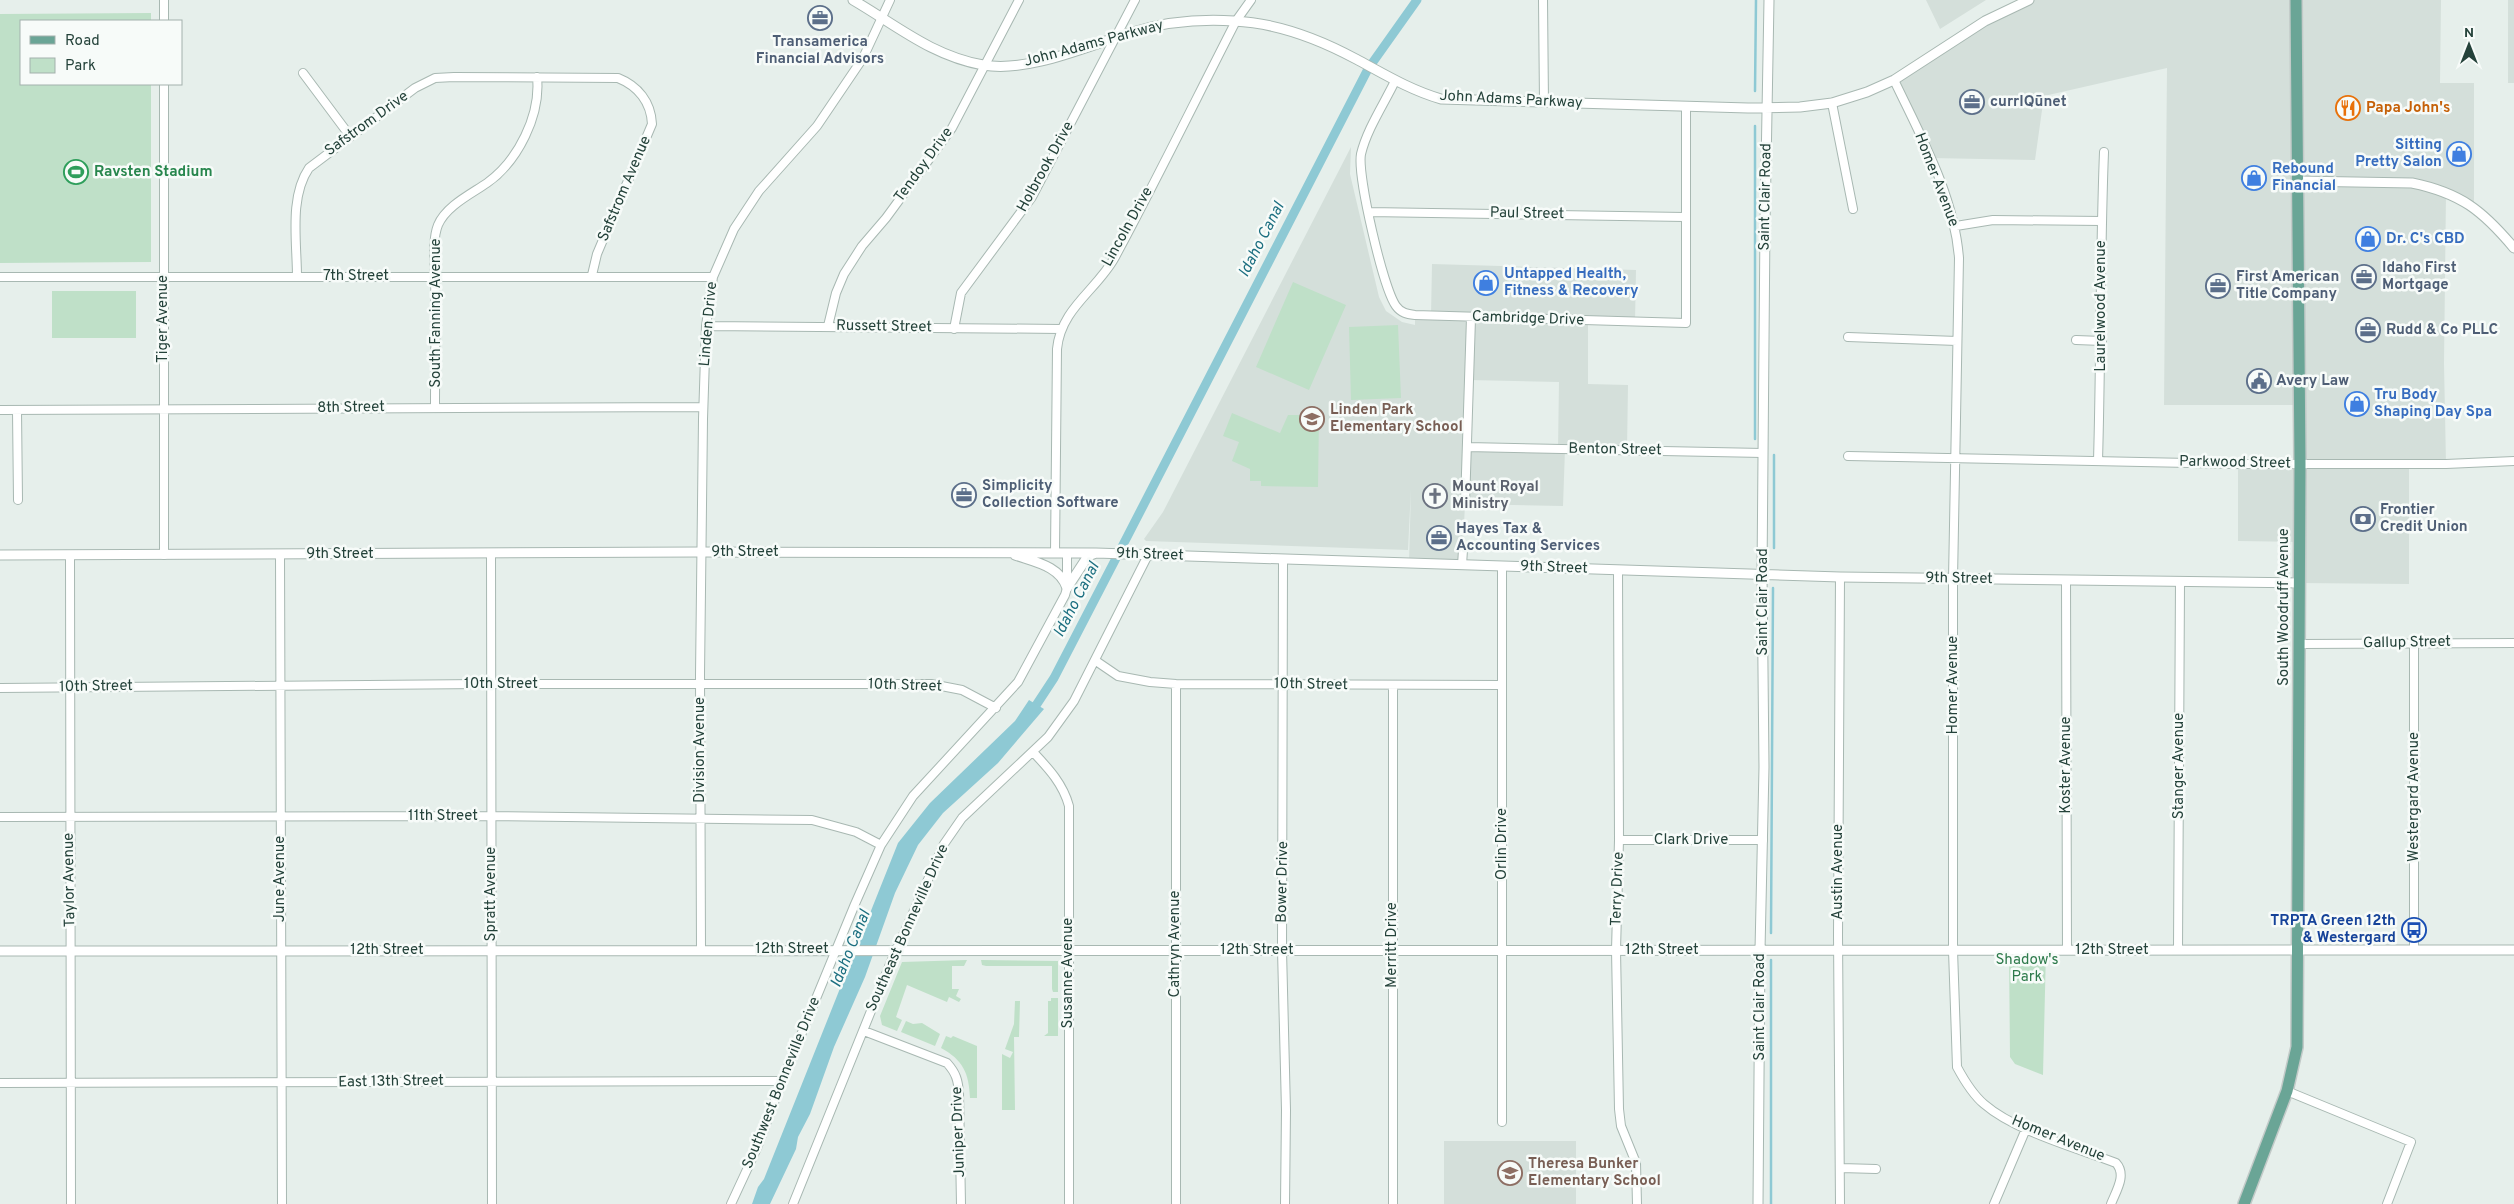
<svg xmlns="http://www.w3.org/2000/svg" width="2514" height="1204" font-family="Overpass,sans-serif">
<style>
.built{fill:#d4dfda;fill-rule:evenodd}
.green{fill:#bfe0c8}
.water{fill:#8ec9d4}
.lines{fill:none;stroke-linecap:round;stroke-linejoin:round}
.stream{stroke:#8ec9d4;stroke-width:2.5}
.canal{stroke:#8ec9d4;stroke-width:9}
.minor-casing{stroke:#a8b8b2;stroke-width:10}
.tertiary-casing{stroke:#a8b8b2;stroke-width:11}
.primary-casing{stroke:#c2cac8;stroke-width:14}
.minor{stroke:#fff;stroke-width:8}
.tertiary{stroke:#fff;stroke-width:9}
.primary{stroke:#6aa596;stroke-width:11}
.labels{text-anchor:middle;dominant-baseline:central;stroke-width:5;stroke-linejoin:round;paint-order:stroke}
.service-label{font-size:15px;font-weight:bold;fill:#4e5e75;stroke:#f7fbf9;text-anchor:start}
.street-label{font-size:15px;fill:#24423a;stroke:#f7fbf9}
.food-label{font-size:15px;font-weight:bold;fill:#c56008;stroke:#f7fbf9;text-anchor:start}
.shop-label{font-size:15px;font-weight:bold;fill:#366cbe;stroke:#f7fbf9;text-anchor:start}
.leisure-label{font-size:15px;font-weight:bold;fill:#27864d;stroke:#f7fbf9;text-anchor:start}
.education-label{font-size:15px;font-weight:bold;fill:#785e54;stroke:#f7fbf9;text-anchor:start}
.worship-label{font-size:15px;font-weight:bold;fill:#5b616d;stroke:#f7fbf9;text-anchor:start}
.transit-label{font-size:15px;font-weight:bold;fill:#164399;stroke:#f7fbf9;text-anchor:end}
.park-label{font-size:15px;fill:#2d7a4b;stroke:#f7fbf9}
.water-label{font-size:16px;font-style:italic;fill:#1c6f80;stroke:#f7fbf9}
</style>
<rect width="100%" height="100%" fill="#e6efeb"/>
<path class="built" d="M 1926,0 L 1986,0 L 1940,29 Z
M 2030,0 L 2441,0 L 2440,83 L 2474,83 L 2474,208 L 2446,193 L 2444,364 L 2446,464 L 2409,464 L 2409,584 L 2299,583 L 2299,542 L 2238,541 L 2238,464 L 2300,464 L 2299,405 L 2164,405 L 2167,68 L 2044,96 L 2035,160 L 1931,158 L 1894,80 L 1947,46 Z
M 2508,0 L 2514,0 L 2514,83 L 2508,83 Z
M 1351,147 L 1350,174 L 1379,297 L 1386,311 L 1402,322 L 1415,325 L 1415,315 L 1431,316 L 1432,264 L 1636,270 L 1635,322 L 1588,321 L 1588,384 L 1628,385 L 1627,450 L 1565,449 L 1563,506 L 1465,504 L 1462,565 L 1409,563 L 1411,489 L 1408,550 L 1146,541 L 1144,539 L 1163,512 ZM 1469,380 L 1559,382 L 1558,449 L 1467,446 Z
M 1444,1141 L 1576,1141 L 1576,1204 L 1444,1204 Z"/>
<path class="green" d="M 151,13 L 151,21 L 21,21 L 21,84 L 151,84 L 151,262 L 0,263 L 0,14 Z
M 1293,282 L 1346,305 L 1309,390 L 1256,367 Z
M 52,291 L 136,291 L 136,338 L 52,338 Z
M 1398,325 L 1401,398 L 1351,400 L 1349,327 Z
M 1232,413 L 1280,433 L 1288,415 L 1319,415 L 1318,487 L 1261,486 L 1261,481 L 1250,481 L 1250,469 L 1232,461 L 1239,442 L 1223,436 Z
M 2009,950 L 2046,950 L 2043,1075 L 2015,1064 L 2010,1057 Z
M 967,960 L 964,966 L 952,966 L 952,989 L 959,989 L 956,996 L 961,999 L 959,1002 L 949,997 L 947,1002 L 907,985 L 896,1017 L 902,1020 L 897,1031 L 882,1025 L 880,1016 L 902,962 Z
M 981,960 L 1058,961 L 1058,992 L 1053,992 L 1052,989 L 1052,966 L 986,966 L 982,965 Z
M 1051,998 L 1058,998 L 1058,1036 L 1044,1036 L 1048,1033 L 1048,1001 L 1051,1001 Z
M 1015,1001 L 1020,1001 L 1019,1037 L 1014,1037 L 1015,1110 L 1002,1110 L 1002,1054 L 1010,1058 L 1013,1052 L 1005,1049 L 1014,1024 Z
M 906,1021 L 913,1024 L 922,1023 L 940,1034 L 935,1046 L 901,1032 Z
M 946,1036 L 951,1038 L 953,1036 L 977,1046 L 977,1098 L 970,1098 C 969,1073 963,1060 941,1048 Z"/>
<path class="water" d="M 1029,700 L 1044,709 L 998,763 L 943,813 L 918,845 L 895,893 L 865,977 L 834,1047 L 810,1114 L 798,1137 L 796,1149 L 770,1204 L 752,1204 L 758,1187 L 764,1179 L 898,843 L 930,803 L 1015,721 Z"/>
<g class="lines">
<path class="stream" d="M 1755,91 L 1756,0
M 1755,439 L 1755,126
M 1774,548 L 1774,455
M 1771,933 L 1773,588
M 1771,960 L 1771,1204"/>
<path class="canal" d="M 1031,713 L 1054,678 L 1126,539 L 1368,69 L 1417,0"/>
<defs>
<path id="minor" d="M 1543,0 L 1544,103
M 164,21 L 164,0
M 303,73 L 350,136
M 1894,80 C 1921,137 1954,195 1959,258 L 1953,579 L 1953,950 L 1957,1067 C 1964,1080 1972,1094 1984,1104 C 2015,1131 2077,1148 2116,1163 C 2127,1175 2116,1191 2111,1204
M 1395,81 C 1384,104 1367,129 1361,154 C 1357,175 1383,288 1396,306 C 1401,313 1407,314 1415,315 L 1686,323 L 1686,107
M 1832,103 L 1853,209
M 1369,212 L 1685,217
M 1956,226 L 1993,220 L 2102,221
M 0,277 L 713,277
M 297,277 C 297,242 289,197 309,168 L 415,88 L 435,78 L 454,77 L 618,78 C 638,86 651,102 652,124 L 597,254 L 592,275
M 706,326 L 1061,329
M 828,326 L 836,293 L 844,274 L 862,246 L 886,218 L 952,128 L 1019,0
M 954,329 L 961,293 L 1032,197 L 1135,0
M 1848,337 L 1957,341
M 2076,340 L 2102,341
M 435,408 C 435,364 436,321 435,278 C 435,262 432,240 438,225 C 446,206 471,194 487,183 C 518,161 541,115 537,77
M 0,410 L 703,407
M 17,411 L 18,500
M 1467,447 L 1763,453
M 1848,456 L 2238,464 L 2446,464 L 2514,461
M 2098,461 C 2101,358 2100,255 2104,152
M 1465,504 L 1471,318
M 491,553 L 492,1204
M 1055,553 L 1057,349 C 1061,308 1097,290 1115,257 C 1157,179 1196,99 1236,21 L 1251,0
M 280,554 L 282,1204
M 70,555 L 71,1204
M 164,555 L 164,84
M 1283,560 L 1282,950 L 1286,1110 L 1285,1204
M 1462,565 L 1463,550
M 1618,571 L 1619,840 L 1616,950 L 1619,1109 L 1621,1126 L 1636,1163 L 1637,1204
M 2066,581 L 2067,950
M 2300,644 L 2514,643
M 2414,644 L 2414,950
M 1096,661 L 1118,676 L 1150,682 L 1176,684 L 1502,685
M 1393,685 L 1393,1204
M 0,688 L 481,684 L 931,684 L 962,690 L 996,708
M 1034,753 C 1049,769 1063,784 1069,806 L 1069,1204
M 0,817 L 491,816 L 812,820 L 856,832 L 881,845
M 1619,840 L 1763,840
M 701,949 L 700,675 L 703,419 L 706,326 L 713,277 L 734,229 L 759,191 L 817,126 L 863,58 L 890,0
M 2178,950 L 2180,582
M 864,1031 L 947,1063 C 956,1073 958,1080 959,1093 L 961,1204
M 0,1083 L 782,1081
M 2287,1091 L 2411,1142 L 2387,1204
M 1502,1122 L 1502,567
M 1841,1168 L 1876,1169
M 731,1204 L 757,1148 L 782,1081 L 855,904 L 881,845 L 913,796 L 1018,682 L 1065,595 L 1067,588 L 1067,554
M 793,1204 L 890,964 L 944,844 L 962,818 L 1048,737 L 1074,701 L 1148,555
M 1176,1204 L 1176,684
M 1840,1204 L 1838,935 L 1840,577
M 1994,1204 L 2026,1129"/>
<path id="tertiary" d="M 853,0 C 896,25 932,56 983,65 C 1030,73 1089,45 1133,32 C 1165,22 1202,19 1234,21 C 1277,23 1319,39 1356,59 C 1384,74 1410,90 1441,99 L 1748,108 L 1800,107 L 1832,103 L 1867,92 L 1894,80 L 1985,21 L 2029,0
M 2297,181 L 2412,183 C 2461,193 2483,211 2514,248
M 0,555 L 701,552 L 1096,553 L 1840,577 L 2299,583
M 1015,555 C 1035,562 1060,566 1067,588
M 1067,588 L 1088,556 L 1096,553
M 0,951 L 2514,950
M 1758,1204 L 1760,950 L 1764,767 L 1762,574 L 1765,224 L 1769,0"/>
<path id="primary" d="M 2244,1204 L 2287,1091 L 2297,1047 L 2300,464 L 2296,0"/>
</defs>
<use href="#minor" class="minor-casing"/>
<use href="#tertiary" class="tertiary-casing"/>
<use href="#primary" class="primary-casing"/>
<use href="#minor" class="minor"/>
<use href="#tertiary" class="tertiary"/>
<use href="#primary" class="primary"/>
</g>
<defs>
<symbol id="office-ring" viewBox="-11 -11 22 22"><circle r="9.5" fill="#f7fbf9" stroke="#5c6f8a" stroke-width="1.5"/><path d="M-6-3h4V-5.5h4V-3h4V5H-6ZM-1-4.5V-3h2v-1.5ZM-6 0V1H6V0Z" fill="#5c6f8a"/></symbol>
<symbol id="restaurant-ring" viewBox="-11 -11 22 22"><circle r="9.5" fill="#f7fbf9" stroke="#e8710a" stroke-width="1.5"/><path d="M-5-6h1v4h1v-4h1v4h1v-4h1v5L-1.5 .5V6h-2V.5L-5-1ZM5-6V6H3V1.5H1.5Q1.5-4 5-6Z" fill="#e8710a"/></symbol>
<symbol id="shop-ring" viewBox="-11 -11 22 22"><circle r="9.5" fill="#f7fbf9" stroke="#3f7fe0" stroke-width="1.5"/><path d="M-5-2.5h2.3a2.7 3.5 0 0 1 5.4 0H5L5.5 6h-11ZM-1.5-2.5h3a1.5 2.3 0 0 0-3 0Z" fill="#3f7fe0"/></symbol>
<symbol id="stadium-ring" viewBox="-11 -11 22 22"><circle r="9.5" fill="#f7fbf9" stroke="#2e9e5b" stroke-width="1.5"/><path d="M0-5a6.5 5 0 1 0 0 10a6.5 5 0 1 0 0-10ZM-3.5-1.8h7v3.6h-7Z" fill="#2e9e5b"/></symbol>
<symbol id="civic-ring" viewBox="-11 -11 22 22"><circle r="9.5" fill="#f7fbf9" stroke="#5c6f8a" stroke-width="1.5"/><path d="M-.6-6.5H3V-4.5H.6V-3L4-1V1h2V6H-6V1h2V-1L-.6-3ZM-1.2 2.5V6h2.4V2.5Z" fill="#5c6f8a"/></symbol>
<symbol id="school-ring" viewBox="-11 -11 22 22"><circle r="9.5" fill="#f7fbf9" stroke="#8d6e63" stroke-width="1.5"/><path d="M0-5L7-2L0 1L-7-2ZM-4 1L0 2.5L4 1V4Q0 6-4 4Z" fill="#8d6e63"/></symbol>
<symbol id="church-ring" viewBox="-11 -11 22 22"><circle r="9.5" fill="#f7fbf9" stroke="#6b7280" stroke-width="1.5"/><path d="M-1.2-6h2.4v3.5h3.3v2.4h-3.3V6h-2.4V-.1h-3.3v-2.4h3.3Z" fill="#6b7280"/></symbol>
<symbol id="bank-ring" viewBox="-11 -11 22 22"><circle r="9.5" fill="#f7fbf9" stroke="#5c6f8a" stroke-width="1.5"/><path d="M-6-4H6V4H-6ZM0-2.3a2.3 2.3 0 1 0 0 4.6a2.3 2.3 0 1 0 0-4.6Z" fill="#5c6f8a"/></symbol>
<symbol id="bus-ring" viewBox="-11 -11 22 22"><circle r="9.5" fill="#f7fbf9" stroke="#1a4fb4" stroke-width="1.5"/><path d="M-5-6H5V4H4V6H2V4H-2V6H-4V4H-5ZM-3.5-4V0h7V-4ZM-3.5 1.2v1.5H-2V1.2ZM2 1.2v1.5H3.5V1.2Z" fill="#1a4fb4"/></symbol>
</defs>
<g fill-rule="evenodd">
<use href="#office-ring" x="806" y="4" width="28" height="28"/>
<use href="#office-ring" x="1958" y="88" width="28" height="28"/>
<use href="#restaurant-ring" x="2334" y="94" width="28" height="28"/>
<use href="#shop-ring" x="2445" y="140" width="28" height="28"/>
<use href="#stadium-ring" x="62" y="158" width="28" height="28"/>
<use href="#shop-ring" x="2240" y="164" width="28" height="28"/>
<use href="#shop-ring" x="2354" y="225" width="28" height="28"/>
<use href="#office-ring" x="2350" y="263" width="28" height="28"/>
<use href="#shop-ring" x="1472" y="269" width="28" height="28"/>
<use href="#office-ring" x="2204" y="272" width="28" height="28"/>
<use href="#office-ring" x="2354" y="316" width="28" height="28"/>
<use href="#civic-ring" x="2245" y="367" width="28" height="28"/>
<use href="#shop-ring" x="2343" y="390" width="28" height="28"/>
<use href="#school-ring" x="1298" y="405" width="28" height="28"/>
<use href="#office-ring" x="950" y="481" width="28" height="28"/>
<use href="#church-ring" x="1421" y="482" width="28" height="28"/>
<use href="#bank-ring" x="2349" y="505" width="28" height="28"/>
<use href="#office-ring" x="1425" y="524" width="28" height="28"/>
<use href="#bus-ring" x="2400" y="916" width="28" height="28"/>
<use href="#school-ring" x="1496" y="1159" width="28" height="28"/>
</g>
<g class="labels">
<g class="service-label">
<text x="820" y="42" text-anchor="middle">Transamerica<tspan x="820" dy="17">Financial Advisors</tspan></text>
<text x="1990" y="102">currIQūnet</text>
<text x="2382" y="268">Idaho First<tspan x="2382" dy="17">Mortgage</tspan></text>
<text x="2236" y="277">First American<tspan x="2236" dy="17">Title Company</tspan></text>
<text x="2386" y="330">Rudd &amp; Co PLLC</text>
<text x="2276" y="381">Avery Law</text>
<text x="982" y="486">Simplicity<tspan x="982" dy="17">Collection Software</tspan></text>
<text x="2380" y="510">Frontier<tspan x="2380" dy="17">Credit Union</tspan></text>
<text x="1456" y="529">Hayes Tax &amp;<tspan x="1456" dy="17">Accounting Services</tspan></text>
</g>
<g class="street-label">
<text transform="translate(1094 44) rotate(-15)">John Adams Parkway</text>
<text transform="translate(1511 100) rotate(3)">John Adams Parkway</text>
<text transform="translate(367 124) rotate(-36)">Safstrom Drive</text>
<text transform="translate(924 165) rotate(-54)">Tendoy Drive</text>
<text transform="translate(1046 167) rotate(-61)">Holbrook Drive</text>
<text transform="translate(1936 180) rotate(69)">Homer Avenue</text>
<text transform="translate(625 189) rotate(-67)">Safstrom Avenue</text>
<text transform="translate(1766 197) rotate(-89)">Saint Clair Road</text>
<text transform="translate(1527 214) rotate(1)">Paul Street</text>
<text transform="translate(1128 227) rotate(-61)">Lincoln Drive</text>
<text x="356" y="276">7th Street</text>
<text transform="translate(2101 306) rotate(-90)">Laurelwood Avenue</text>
<text transform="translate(436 313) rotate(-90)">South Fanning Avenue</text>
<text transform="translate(163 319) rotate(-90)">Tiger Avenue</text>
<text transform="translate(1528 319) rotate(2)">Cambridge Drive</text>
<text transform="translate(709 324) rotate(-85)">Linden Drive</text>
<text transform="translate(884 327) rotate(1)">Russett Street</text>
<text transform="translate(351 408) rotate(-1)">8th Street</text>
<text transform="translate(1615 450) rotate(1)">Benton Street</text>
<text transform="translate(2235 463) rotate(1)">Parkwood Street</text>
<text x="745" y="552">9th Street</text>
<text x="340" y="554">9th Street</text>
<text transform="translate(1150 555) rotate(2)">9th Street</text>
<text transform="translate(1554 568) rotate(2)">9th Street</text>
<text transform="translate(1959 579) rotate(1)">9th Street</text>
<text transform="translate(1763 602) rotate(-90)">Saint Clair Road</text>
<text transform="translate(2284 607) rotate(-90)">South Woodruff Avenue</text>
<text transform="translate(2407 643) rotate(-1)">Gallup Street</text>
<text x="501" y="684">10th Street</text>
<text transform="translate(1311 685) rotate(1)">10th Street</text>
<text transform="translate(1953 685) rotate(-90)">Homer Avenue</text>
<text transform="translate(905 686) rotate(2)">10th Street</text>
<text transform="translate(96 687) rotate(-1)">10th Street</text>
<text transform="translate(700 750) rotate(-90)">Division Avenue</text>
<text transform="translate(2066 765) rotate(-90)">Koster Avenue</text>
<text transform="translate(2179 766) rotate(-90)">Stanger Avenue</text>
<text transform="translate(2414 797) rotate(-90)">Westergard Avenue</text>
<text x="443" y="816">11th Street</text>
<text x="1691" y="840">Clark Drive</text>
<text transform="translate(1502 844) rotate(-90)">Orlin Drive</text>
<text transform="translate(1838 872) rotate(-90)">Austin Avenue</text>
<text transform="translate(280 879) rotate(-90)">June Avenue</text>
<text transform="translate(70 880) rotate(-91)">Taylor Avenue</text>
<text transform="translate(1283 882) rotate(-89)">Bower Drive</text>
<text transform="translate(1618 889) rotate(-88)">Terry Drive</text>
<text transform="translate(491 894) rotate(-90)">Spratt Avenue</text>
<text transform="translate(908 928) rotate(-66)">Southeast Bonneville Drive</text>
<text transform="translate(1175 944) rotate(-90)">Cathryn Avenue</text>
<text transform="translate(1392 945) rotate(-90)">Merritt Drive</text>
<text x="792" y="949">12th Street</text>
<text x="387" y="950">12th Street</text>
<text x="1257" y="950">12th Street</text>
<text x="1662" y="950">12th Street</text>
<text x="2112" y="950">12th Street</text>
<text transform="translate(1068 973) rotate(-90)">Susanne Avenue</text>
<text transform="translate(1760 1007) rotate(-90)">Saint Clair Road</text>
<text transform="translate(391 1082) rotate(-1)">East 13th Street</text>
<text transform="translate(782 1083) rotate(-68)">Southwest Bonneville Drive</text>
<text transform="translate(959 1132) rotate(-92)">Juniper Drive</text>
<text transform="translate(2058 1139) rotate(22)">Homer Avenue</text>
</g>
<g class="food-label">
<text x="2366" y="108">Papa John's</text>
</g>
<g class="shop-label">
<text x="2442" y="145" text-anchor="end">Sitting<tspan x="2442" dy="17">Pretty Salon</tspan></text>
<text x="2272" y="169">Rebound<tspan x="2272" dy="17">Financial</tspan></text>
<text x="2386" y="239">Dr. C's CBD</text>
<text x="1504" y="274">Untapped Health,<tspan x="1504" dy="17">Fitness &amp; Recovery</tspan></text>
<text x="2374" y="395">Tru Body<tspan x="2374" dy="17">Shaping Day Spa</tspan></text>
</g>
<g class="leisure-label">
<text x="94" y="172">Ravsten Stadium</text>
</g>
<g class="education-label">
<text x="1330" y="410">Linden Park<tspan x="1330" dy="17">Elementary School</tspan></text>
<text x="1528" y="1164">Theresa Bunker<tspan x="1528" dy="17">Elementary School</tspan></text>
</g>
<g class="worship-label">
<text x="1452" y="487">Mount Royal<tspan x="1452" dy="17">Ministry</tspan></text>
</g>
<g class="transit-label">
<text x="2396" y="921">TRPTA Green 12th<tspan x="2396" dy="17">&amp; Westergard</tspan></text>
</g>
<g class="park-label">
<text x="2027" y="960">Shadow's<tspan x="2027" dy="17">Park</tspan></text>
</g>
<g class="water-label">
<text transform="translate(1262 240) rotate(-63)">Idaho Canal</text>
<text transform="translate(1077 600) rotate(-63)">Idaho Canal</text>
<text transform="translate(851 949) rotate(-68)">Idaho Canal</text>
</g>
</g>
<rect x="20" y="20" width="162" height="65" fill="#f7fbf9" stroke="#a3b1ad"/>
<rect x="30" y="36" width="25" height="8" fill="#6aa596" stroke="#a3b1ad"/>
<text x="65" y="45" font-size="15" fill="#24423a">Road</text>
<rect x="30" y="58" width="25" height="15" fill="#bfe0c8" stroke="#a3b1ad"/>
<text x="65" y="70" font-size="15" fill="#24423a">Park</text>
<g transform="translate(2469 45)" stroke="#f7fbf9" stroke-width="4" paint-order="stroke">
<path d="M0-4L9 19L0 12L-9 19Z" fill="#24423a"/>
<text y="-8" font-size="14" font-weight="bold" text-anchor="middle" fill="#24423a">N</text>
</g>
</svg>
